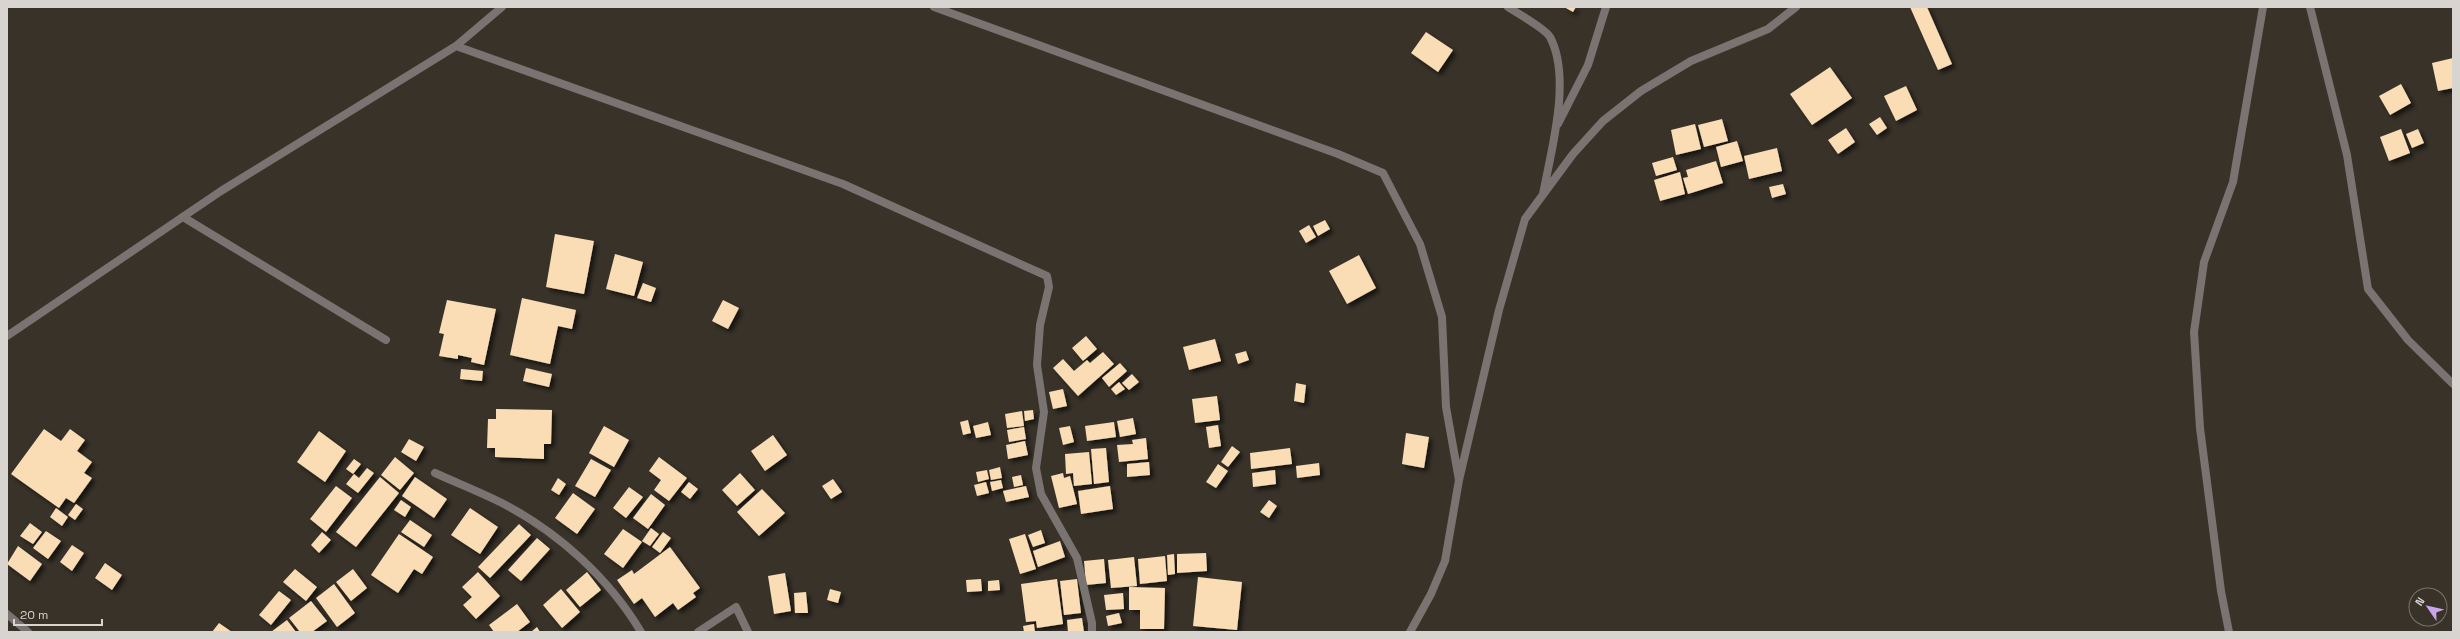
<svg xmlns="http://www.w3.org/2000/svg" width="2460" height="639" font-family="'Space Grotesk',sans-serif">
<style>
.building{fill:#faddb5;filter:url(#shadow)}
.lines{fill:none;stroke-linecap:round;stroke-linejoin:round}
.lane{stroke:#797371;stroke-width:8}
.street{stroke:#797371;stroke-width:8}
</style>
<defs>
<filter id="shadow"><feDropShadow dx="3.5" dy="3.5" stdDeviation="2" flood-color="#0009"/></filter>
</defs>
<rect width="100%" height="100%" fill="#383229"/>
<path class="building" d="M 1564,7 L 1576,7 L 1573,12 Z
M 1910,7 L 1927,7 L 1952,64 L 1938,70 Z
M 1426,32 L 1453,50 L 1438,72 L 1411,53 Z
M 2453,58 L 2453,88 L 2438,91 L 2432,63 Z
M 1830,67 L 1852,98 L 1812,125 L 1790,94 Z
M 2401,84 L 2411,103 L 2390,115 L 2379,96 Z
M 1906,86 L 1917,110 L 1896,121 L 1884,96 Z
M 1880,117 L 1887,128 L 1877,135 L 1869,124 Z
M 1722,119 L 1728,141 L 1704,147 L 1698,125 Z
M 1695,124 L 1701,149 L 1676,155 L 1671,130 Z
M 1846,128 L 1855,142 L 1838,154 L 1828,140 Z
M 2401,129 L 2410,153 L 2389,161 L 2380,137 Z
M 2418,129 L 2424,143 L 2412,148 L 2406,134 Z
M 1737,141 L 1743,161 L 1721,167 L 1716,147 Z
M 1777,148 L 1782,171 L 1749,179 L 1744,156 Z
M 1673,157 L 1677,170 L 1656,176 L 1652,163 Z
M 1716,161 L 1723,183 L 1688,194 L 1683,178 L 1688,177 L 1686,170 Z
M 1680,172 L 1685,194 L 1660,201 L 1654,180 Z
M 1783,184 L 1786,194 L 1772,198 L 1769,187 Z
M 1325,220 L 1330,229 L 1318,236 L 1313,226 Z
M 1309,225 L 1316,237 L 1306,243 L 1299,231 Z
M 555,234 L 594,241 L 584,294 L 546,287 Z
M 615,254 L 643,262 L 634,296 L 606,289 Z
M 1359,255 L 1376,288 L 1347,304 L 1329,271 Z
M 643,283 L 656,288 L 651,302 L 637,298 Z
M 522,298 L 576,310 L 572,329 L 558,326 L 550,364 L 510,355 Z
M 447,300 L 496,309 L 484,365 L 471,362 L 472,358 L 458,355 L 458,359 L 439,356 L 444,334 L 439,333 Z
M 723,300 L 739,308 L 728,329 L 712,321 Z
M 1086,336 L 1097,349 L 1083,361 L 1072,348 Z
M 1215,339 L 1221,361 L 1189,370 L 1183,347 Z
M 1246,351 L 1249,360 L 1238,364 L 1235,354 Z
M 1103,352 L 1114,364 L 1078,396 L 1053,368 L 1063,359 L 1074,371 L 1087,360 L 1090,363 Z
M 1120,363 L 1127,371 L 1109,387 L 1102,378 Z
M 526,368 L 552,374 L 549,387 L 523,381 Z
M 461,369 L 483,371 L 482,381 L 460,379 Z
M 1132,374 L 1139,382 L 1129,390 L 1122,383 Z
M 1119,382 L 1125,389 L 1116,395 L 1111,389 Z
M 1296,383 L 1306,385 L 1304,403 L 1294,401 Z
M 1063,389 L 1067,406 L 1053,409 L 1049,392 Z
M 1217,396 L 1220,420 L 1195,423 L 1192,399 Z
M 496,409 L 552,410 L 551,444 L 544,444 L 544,459 L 495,457 L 495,448 L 487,448 L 488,419 L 496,419 Z
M 1033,410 L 1034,419 L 1025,421 L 1024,411 Z
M 1022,411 L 1024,426 L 1007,428 L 1005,414 Z
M 1133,418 L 1136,434 L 1120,437 L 1117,421 Z
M 968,420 L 971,433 L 963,435 L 960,422 Z
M 988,422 L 991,435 L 976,438 L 973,426 Z
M 1114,422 L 1116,437 L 1087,441 L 1085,426 Z
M 1218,425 L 1221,446 L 1209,448 L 1206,427 Z
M 604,426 L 629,440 L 614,467 L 589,453 Z
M 1070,426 L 1074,442 L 1063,445 L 1059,428 Z
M 1024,427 L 1026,439 L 1009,442 L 1007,430 Z
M 44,429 L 61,441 L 70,429 L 85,440 L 77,451 L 92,462 L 84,473 L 92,478 L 74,503 L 66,498 L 59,508 L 11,474 Z
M 319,431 L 346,451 L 325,482 L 297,462 Z
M 1406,433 L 1429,437 L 1424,468 L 1402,464 Z
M 773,435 L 787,455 L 765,471 L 751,451 Z
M 1146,438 L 1148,459 L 1119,462 L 1117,445 L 1133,444 L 1132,440 Z
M 409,439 L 424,447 L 416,461 L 401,452 Z
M 1025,441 L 1028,455 L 1008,459 L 1006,445 Z
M 1232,446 L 1240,452 L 1228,467 L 1221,462 Z
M 1106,448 L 1109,482 L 1094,484 L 1091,449 Z
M 1290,448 L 1292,464 L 1251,469 L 1250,453 Z
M 1089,452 L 1092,484 L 1074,486 L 1073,473 L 1066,474 L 1065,454 Z
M 395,457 L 414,473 L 400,490 L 381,475 Z
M 659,457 L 687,478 L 669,501 L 654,490 L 661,480 L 649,471 Z
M 354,459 L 361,464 L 353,474 L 346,469 Z
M 591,459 L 611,470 L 595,497 L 575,486 Z
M 1149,462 L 1150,475 L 1127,477 L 1127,464 Z
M 1319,463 L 1320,475 L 1297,478 L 1296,466 Z
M 1218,464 L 1228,471 L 1216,488 L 1206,482 Z
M 1000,467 L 1002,478 L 991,480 L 989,470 Z
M 367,468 L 374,473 L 358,493 L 346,484 L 354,474 L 359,478 Z
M 987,470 L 989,479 L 978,482 L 976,472 Z
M 1275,470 L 1276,484 L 1253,487 L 1252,473 Z
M 740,473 L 755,490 L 737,506 L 722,490 Z
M 1063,473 L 1064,478 L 1070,476 L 1077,504 L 1059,508 L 1051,476 Z
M 1021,475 L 1023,485 L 1014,487 L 1012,477 Z
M 380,477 L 399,493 L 356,547 L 336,532 Z
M 415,477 L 447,499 L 434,518 L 402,496 Z
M 558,478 L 566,484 L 559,495 L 551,490 Z
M 833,479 L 842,492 L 831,499 L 822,486 Z
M 1001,480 L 1003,488 L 992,491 L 990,482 Z
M 689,482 L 698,489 L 690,499 L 681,492 Z
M 986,482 L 989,493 L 977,496 L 974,485 Z
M 336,486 L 352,498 L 326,532 L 310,519 Z
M 1026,486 L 1029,497 L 1006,502 L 1003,491 Z
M 1110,486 L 1113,509 L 1081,514 L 1078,491 Z
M 629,487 L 643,497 L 626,518 L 613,508 Z
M 762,489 L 785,513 L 759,536 L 737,512 Z
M 573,493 L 595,509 L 577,534 L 555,518 Z
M 651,494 L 665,505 L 648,529 L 633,518 Z
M 401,500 L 411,507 L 405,517 L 394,510 Z
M 1269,500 L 1277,506 L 1269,518 L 1260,512 Z
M 76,504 L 83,509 L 75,520 L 68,515 Z
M 56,508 L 68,517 L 62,526 L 50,517 Z
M 470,508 L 498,527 L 480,554 L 451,535 Z
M 410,520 L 432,535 L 424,547 L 401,532 Z
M 30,523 L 42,532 L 33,544 L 20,536 Z
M 519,524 L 531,535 L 490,578 L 478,567 Z
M 651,528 L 659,534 L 650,546 L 642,541 Z
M 623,529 L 642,542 L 623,568 L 604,554 Z
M 1041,530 L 1045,543 L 1033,547 L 1028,535 Z
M 46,531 L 61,541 L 48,559 L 33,548 Z
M 322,532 L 331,540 L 319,553 L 311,545 Z
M 663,532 L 671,538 L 660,553 L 652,547 Z
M 399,534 L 433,557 L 422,574 L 414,569 L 398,593 L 371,575 Z
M 1025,534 L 1036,569 L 1020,574 L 1009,539 Z
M 537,538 L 550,549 L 521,581 L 508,570 Z
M 1060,541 L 1065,557 L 1038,567 L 1033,551 Z
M 72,545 L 84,553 L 72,571 L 60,562 Z
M 18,546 L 42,564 L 30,581 L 7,564 Z
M 670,547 L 700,588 L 693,593 L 696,597 L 678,610 L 673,603 L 655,617 L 642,598 L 634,604 L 617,580 L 632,570 L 634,574 Z
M 1206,553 L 1207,571 L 1177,573 L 1177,554 Z
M 1174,554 L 1175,574 L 1168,575 L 1167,555 Z
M 1165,556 L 1167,581 L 1140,584 L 1138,559 Z
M 1134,557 L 1137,586 L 1111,588 L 1108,560 Z
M 1104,559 L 1106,583 L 1086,585 L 1084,561 Z
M 105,563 L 122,575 L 112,590 L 95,578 Z
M 295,569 L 317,587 L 306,601 L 283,582 Z
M 353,569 L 367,588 L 351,601 L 336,582 Z
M 478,572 L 500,596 L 476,619 L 463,605 L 472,597 L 462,587 Z
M 587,572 L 601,590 L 580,607 L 566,590 Z
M 785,573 L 791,611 L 774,614 L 768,576 Z
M 1198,577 L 1242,582 L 1237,630 L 1193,626 Z
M 981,579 L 982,591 L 967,592 L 966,580 Z
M 1057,579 L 1063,624 L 1037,628 L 1036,621 L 1026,622 L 1021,584 Z
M 1077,579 L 1081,613 L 1064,615 L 1060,581 Z
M 999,580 L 1000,590 L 988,591 L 988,581 Z
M 334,584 L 355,613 L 337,627 L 316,598 Z
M 1129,587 L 1165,588 L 1164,629 L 1140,629 L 1140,610 L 1129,610 Z
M 561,589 L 580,612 L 562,628 L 543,605 Z
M 830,589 L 841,592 L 838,603 L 827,600 Z
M 279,591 L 291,600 L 271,625 L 259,615 Z
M 806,592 L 808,613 L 795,613 L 794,593 Z
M 1123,593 L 1124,609 L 1106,610 L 1104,595 Z
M 311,601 L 327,621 L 312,632 L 300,632 L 289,618 Z
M 517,604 L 530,622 L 517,632 L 494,632 L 489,625 Z
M 1119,613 L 1122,623 L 1108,626 L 1106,616 Z
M 1082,618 L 1084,632 L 1068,632 L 1067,620 Z
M 287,620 L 296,632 L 271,632 Z
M 219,623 L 232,632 L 212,632 Z
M 1034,624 L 1035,632 L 1024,632 L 1023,626 Z
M 537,627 L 540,632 L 531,632 Z"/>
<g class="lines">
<path class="lane" d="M 183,217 L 386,340"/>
<path class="street" d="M 934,7 L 1338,154 L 1383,173 L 1420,244 L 1442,317 L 1446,407 L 1459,480
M 1508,7 C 1517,13 1546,29 1550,37 C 1572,78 1551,151 1543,194
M 2310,7 L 2347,155 L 2368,289 L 2408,340 L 2453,384
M 456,46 L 843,184 L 1047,276 L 1049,287 L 1040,325 L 1037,365 L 1044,412 L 1036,468 L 1041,494 L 1077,558 L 1092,623 L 1092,632
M 1558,124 L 1588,65 L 1606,7
M 7,336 L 221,191 L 456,46 L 502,7
M 435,473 C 457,483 480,492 502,503 C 558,532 609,578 641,632
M 7,614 L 28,632
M 698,632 L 736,607 L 748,632
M 1410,632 L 1431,594 L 1445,561 L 1459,480 L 1499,310 L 1525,219 L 1573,154 L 1603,121 L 1641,91 L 1691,61 L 1768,29 L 1796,7
M 2229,632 L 2221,591 L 2200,428 L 2194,332 L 2204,262 L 2233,182 L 2263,7"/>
</g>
<rect width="2460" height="639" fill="none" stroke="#d8d4cf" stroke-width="16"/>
<g transform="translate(2428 607) rotate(304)"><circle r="19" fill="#383229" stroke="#78736b"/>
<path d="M0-3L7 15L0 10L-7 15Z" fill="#c9a5ee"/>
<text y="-6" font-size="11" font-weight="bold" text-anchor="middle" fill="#d8d4cf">N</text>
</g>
<path d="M14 619v6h88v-6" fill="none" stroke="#d8d4cf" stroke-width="2"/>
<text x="20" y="619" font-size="12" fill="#d8d4cf" stroke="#383229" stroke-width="3" paint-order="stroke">20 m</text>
</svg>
